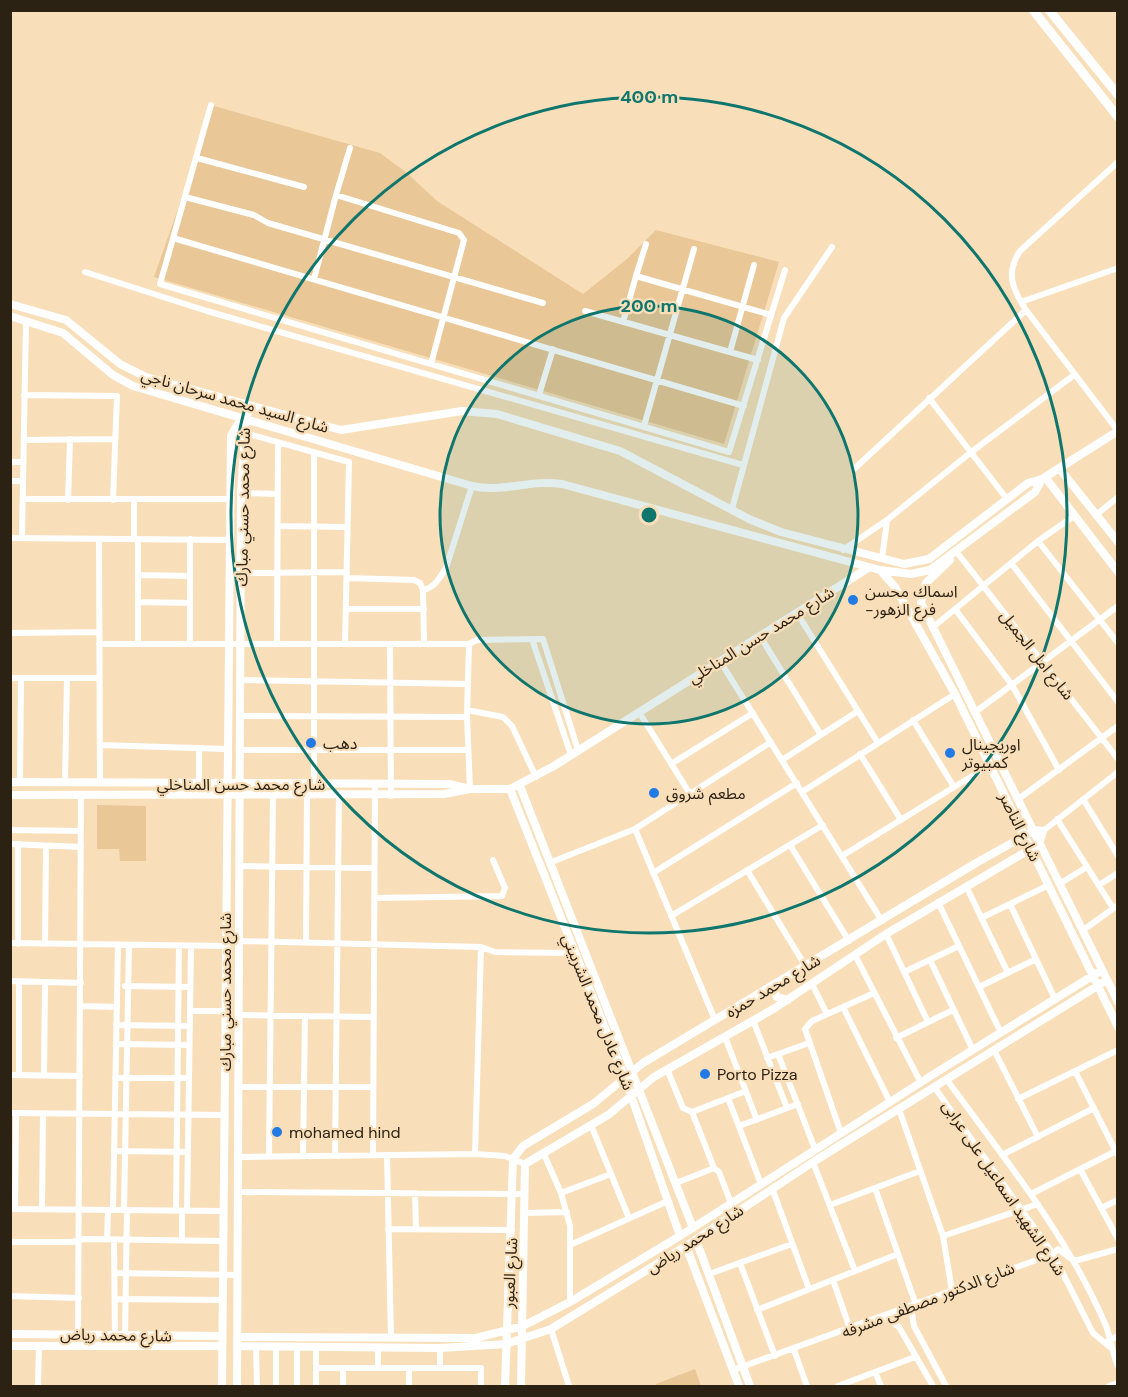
<svg xmlns="http://www.w3.org/2000/svg" width="1128" height="1397" font-family="'DM Sans','Noto Sans Arabic',sans-serif">
<style>
.green{fill:#e9c796}
.lines{fill:none;stroke-linecap:round;stroke-linejoin:round}
.minor{stroke:#fff;stroke-width:6}
.tertiary{stroke:#fff;stroke-width:8}
.primary{stroke:#fff;stroke-width:9}
.ring{fill:none;stroke:#0f766e;stroke-width:3}
.poi-dot{fill:#227ae4;stroke:#f9dfb9;stroke-width:2}
.labels{text-anchor:middle;dominant-baseline:central;stroke-width:4.5;stroke-linejoin:round;paint-order:stroke}
.street-label{font-size:16px;fill:#2c2214;stroke:#f9dfb9}
.poi-label{font-size:16px;fill:#2c2214;stroke:#f9dfb9;text-anchor:start}
.centre{fill:#0f766e;stroke:#f9dfb9;stroke-width:3}
.ring-label{font-size:18px;text-anchor:middle;font-weight:bold;fill:#0f766e;stroke:#f9dfb9;stroke-width:4.5;stroke-linejoin:round;paint-order:stroke}
</style>
<rect width="100%" height="100%" fill="#f9dfb9"/>
<path class="green" d="M 214,106 L 380,153 L 407,173 L 437,201 L 583,294 L 627,259 L 656,230 L 779,262 L 724,444 L 154,277 Z
M 97,805 L 146,806 L 146,861 L 120,861 L 119,849 L 97,849 Z
M 695,1369 L 701,1386 L 657,1386 L 656,1384 Z"/>
<g class="lines">
<path class="minor" d="M 211,105 L 160,284 L 729,452 L 785,270
M 350,148 L 336,195 L 459,233 L 464,240 L 431,364
M 197,158 L 304,187
M 1118,162 L 1020,251 C 1005,273 1013,290 1026,310 L 1118,431
M 185,197 L 254,215 L 268,223 L 543,303
M 173,238 L 744,406
M 85,272 L 207,311 L 743,465
M 636,276 L 646,244
M 314,279 L 336,195
M 1021,302 L 1118,268
M 585,311 L 758,360
M 623,322 L 636,276 L 771,315
M 730,352 L 754,265
M 24,395 L 117,396 L 113,500
M 539,395 L 553,349
M 929,398 L 1007,499
M 644,426 L 694,249
M 245,433 L 349,462 L 345,644
M 24,440 L 114,439
M 10,462 L 23,462
M 854,469 L 1026,310
M 10,481 L 23,481
M 241,493 L 278,494
M 23,499 L 230,499
M 68,500 L 70,439
M 732,509 L 784,318 L 832,247
M 1096,515 L 1118,497
M 278,526 L 347,527
M 10,538 L 230,540
M 22,538 L 26,321
M 99,539 L 100,783
M 134,539 L 134,500
M 1038,541 L 1118,643
M 843,550 L 887,520 L 970,453 L 1074,375
M 956,551 L 1118,759
M 882,558 L 887,521
M 1011,563 L 1118,702
M 241,573 L 347,572
M 138,575 L 190,576
M 347,578 L 414,580 L 420,583 L 423,590 L 424,644
M 423,590 C 435,588 440,577 446,568 L 472,486
M 138,602 L 190,603
M 346,609 L 424,609
M 955,609 L 1012,685 L 1059,770
M 797,613 L 878,743
M 932,628 L 1038,541 L 1074,516
M 10,633 L 98,632
M 760,636 L 821,735
M 532,639 L 571,755
M 99,644 L 469,644 L 477,640 L 543,639 L 578,750
M 138,644 L 138,539
M 190,644 L 190,539
M 277,644 L 278,443
M 390,644 L 391,796
M 469,644 L 467,717 L 470,789
M 720,661 L 882,921
M 10,678 L 99,678
M 241,680 L 468,684
M 467,710 L 503,717 L 512,726 L 536,777
M 639,712 L 690,794
M 974,713 L 1118,606
M 241,716 L 467,717
M 913,720 L 954,787
M 100,745 L 227,749
M 240,750 L 468,750
M 860,754 L 901,820
M 782,760 L 858,711
M 671,764 L 753,713
M 20,782 L 21,678
M 65,782 L 67,678
M 199,783 L 199,748
M 314,784 L 314,453
M 802,792 L 955,694
M 1083,799 L 1118,856
M 1017,800 L 1118,726
M 1057,819 L 1113,908
M 635,829 L 715,1020
M 10,830 L 81,831
M 1043,831 L 1118,772
M 10,844 L 81,847
M 790,845 L 849,941
M 842,856 L 990,765
M 549,863 L 635,829 L 771,742
M 240,866 L 374,868
M 747,870 L 806,967
M 653,873 L 797,783
M 1059,884 L 1087,867
M 1099,885 L 1118,873
M 966,886 L 1008,973
M 374,898 L 502,896 L 505,888 L 493,860
M 938,902 L 1001,1033
M 1010,904 L 1055,999
M 671,916 L 823,825
M 981,918 L 1049,885
M 1082,931 L 1118,905
M 886,934 L 928,1022
M 239,941 L 481,947 L 495,952 L 574,953
M 306,942 L 307,796
M 10,943 L 225,946
M 18,944 L 18,844
M 45,944 L 46,846
M 855,955 L 921,1083
M 930,960 L 973,1050
M 904,972 L 959,946
M 10,981 L 81,983
M 812,984 L 827,1014
M 125,986 L 190,987
M 979,987 L 1036,959
M 81,1006 L 117,1007
M 843,1007 L 890,1102
M 190,1011 L 225,1011
M 238,1015 L 373,1017
M 753,1020 L 787,1108
M 116,1025 L 189,1026
M 725,1037 L 757,1120
M 896,1038 L 953,1010
M 116,1044 L 189,1045
M 994,1050 L 1038,1137
M 778,1054 L 815,1149
M 767,1058 L 809,1043
M 667,1069 L 683,1108 L 692,1112 L 746,1091
M 1075,1071 L 1117,1154
M 10,1075 L 80,1076
M 19,1075 L 19,982
M 44,1075 L 45,982
M 115,1078 L 189,1078
M 947,1080 C 1004,1158 1068,1236 1106,1326 C 1111,1339 1112,1353 1118,1366
M 238,1087 L 373,1087
M 935,1088 L 1053,1254 L 1093,1333 L 1111,1348
M 728,1098 L 761,1184
M 1018,1099 L 1118,1050
M 899,1109 L 943,1236 L 952,1291
M 692,1112 L 714,1168 L 719,1172 L 731,1203
M 10,1113 L 224,1115
M 591,1125 L 629,1218
M 739,1126 L 798,1104
M 841,1133 L 805,1029 L 812,1021 L 874,993
M 114,1151 L 188,1152
M 543,1152 L 561,1193 L 570,1226 L 570,1302
M 475,1154 L 481,947
M 335,1155 L 339,796
M 373,1155 L 375,785
M 387,1155 L 391,1337
M 1002,1155 L 1094,1108
M 269,1156 L 273,796
M 303,1156 L 305,1016
M 237,1157 L 475,1154 L 505,1156 L 525,1164
M 813,1162 L 855,1271
M 1080,1169 L 1118,1239
M 676,1183 L 714,1168
M 772,1188 L 809,1289
M 875,1188 L 916,1305
M 237,1192 L 525,1194
M 415,1193 L 416,1229
M 561,1193 L 611,1174
M 1031,1194 L 1116,1151
M 830,1205 L 920,1171
M 1101,1208 L 1118,1200
M 10,1209 L 223,1211
M 15,1209 L 16,1113
M 42,1209 L 43,1114
M 113,1210 L 118,945
M 124,1210 L 129,945
M 176,1211 L 179,946
M 187,1211 L 191,946
M 525,1213 L 567,1212
M 388,1229 L 512,1230
M 943,1236 L 1038,1204
M 107,1240 L 108,1210
M 114,1240 L 115,1336
M 182,1240 L 182,1211
M 10,1242 L 72,1242 L 84,1239 L 222,1241
M 570,1245 L 668,1201
M 740,1263 L 775,1356
M 115,1273 L 237,1275
M 709,1274 L 792,1244
M 833,1280 L 850,1329
M 10,1296 L 79,1298
M 115,1299 L 222,1300
M 911,1307 L 914,1326 L 946,1386
M 757,1310 L 898,1254
M 885,1317 L 899,1327 L 933,1386
M 551,1329 L 569,1386
M 78,1335 L 81,796
M 125,1336 L 127,1210
M 1106,1342 L 1118,1336
M 256,1347 L 257,1386
M 276,1348 L 276,1386
M 297,1348 L 297,1386
M 316,1348 L 316,1386
M 378,1348 L 378,1368
M 794,1350 L 807,1386
M 316,1368 L 481,1368 L 481,1386
M 343,1368 L 343,1386
M 440,1368 L 440,1348
M 733,1370 L 1053,1254 L 1058,1249 L 1073,1260 L 1078,1260 L 1118,1249
M 875,1372 L 881,1386
M 38,1386 L 39,1346
M 409,1386 L 409,1368
M 838,1386 L 915,1357
M 1109,1386 L 1118,1383"/>
<path class="tertiary" d="M 10,304 L 66,320 L 120,364 L 146,377 L 341,430 L 462,411 L 497,414 L 620,451 L 749,519 L 781,532 L 904,564 L 929,559 L 1028,483 L 1042,479 L 1118,431
M 10,316 L 63,333 L 113,375 L 133,386 L 472,486 C 503,493 531,479 562,484 L 880,570 L 911,574 L 930,570 L 1035,492 L 1042,479
M 1059,468 L 1118,542
M 1045,477 L 1118,572
M 950,560 L 926,583 L 921,603 L 1118,1002
M 881,571 L 895,587 L 955,694 L 1118,1027
M 10,782 L 449,784 L 470,789
M 520,786 L 693,1228
M 510,789 L 625,1078 L 680,1236
M 10,795 L 444,794 L 470,789 L 510,789 L 554,766 L 868,568
M 772,986 L 777,997 L 788,1000
M 696,1240 L 750,1386
M 686,1246 L 739,1386
M 10,1334 L 222,1336
M 237,1337 L 476,1338 L 523,1326 L 570,1302 L 680,1236 L 937,1072 L 1102,970
M 10,1346 L 222,1346
M 237,1346 L 440,1348 L 506,1344 L 551,1329 L 686,1246 L 813,1162 L 1107,980
M 222,1386 L 231,436 L 237,425 L 246,420
M 237,1386 L 241,493 L 246,420 L 250,406
M 505,1386 L 513,1159 L 523,1146 L 593,1104 L 643,1063 L 976,863 L 1035,830 L 1043,831 L 1039,844 L 886,934 L 775,1008 L 654,1077 L 608,1115 L 525,1164 L 521,1386"/>
<path class="primary" d="M 1033,10 L 1118,117
M 1049,10 L 1118,95"/>
</g>
<circle cx="649" cy="515" r="209" fill="#0f766e" fill-opacity=".12"/>
<g class="ring">
<circle cx="649" cy="515" r="209"/>
<circle cx="649" cy="515" r="418"/>
</g>
<g class="poi-dot">
<circle cx="853" cy="600" r="6"/>
<circle cx="311" cy="743" r="6"/>
<circle cx="950" cy="753" r="6"/>
<circle cx="654" cy="793" r="6"/>
<circle cx="705" cy="1074" r="6"/>
<circle cx="277" cy="1132" r="6"/>
</g>
<g class="labels">
<g class="street-label">
<text transform="translate(235 401) rotate(16)">شارع السيد محمد سرحان ناجي</text>
<text transform="translate(243 507) rotate(-89)">شارع محمد حسني مبارك</text>
<text transform="translate(761 635) rotate(-32)">شارع محمد حسن المناخلي</text>
<text transform="translate(1037 655) rotate(52)">شارع امل الجميل</text>
<text x="241" y="784">شارع محمد حسن المناخلي</text>
<text transform="translate(1020 827) rotate(64)">شارع الناصر</text>
<text transform="translate(773 986) rotate(-31)">شارع محمد حمزه</text>
<text transform="translate(225 992) rotate(-90)">شارع محمد حسني مبارك</text>
<text transform="translate(598 1012) rotate(68)">شارع عادل محمد الشربيني</text>
<text transform="translate(1004 1188) rotate(56)">شارع الشهيد اسماعيل على عرابى</text>
<text transform="translate(695 1239) rotate(-33)">شارع محمد رياض</text>
<text transform="translate(510 1273) rotate(-87)">شارع العبور</text>
<text transform="translate(928 1300) rotate(-21)">شارع الدكتور مصطفى مشرفه</text>
<text transform="translate(116 1335) rotate(1)">شارع محمد رياض</text>
</g>
<g class="poi-label">
<text x="865" y="591">اسماك محسن<tspan x="865" dy="18">-فرع الزهور</tspan></text>
<text x="323" y="743">دهب</text>
<text x="962" y="744">اوريجينال<tspan x="962" dy="18">كمبيوتر</tspan></text>
<text x="666" y="793">مطعم شروق</text>
<text x="717" y="1074">Porto Pizza</text>
<text x="289" y="1132">mohamed hind</text>
</g>
</g>
<circle cx="649" cy="515" r="9" class="centre"/>
<g class="ring-label">
<text x="649" y="103">400 m</text>
<text x="649" y="312">200 m</text>
</g>
<rect width="1128" height="1397" fill="none" stroke="#2c2214" stroke-width="24"/>
</svg>
